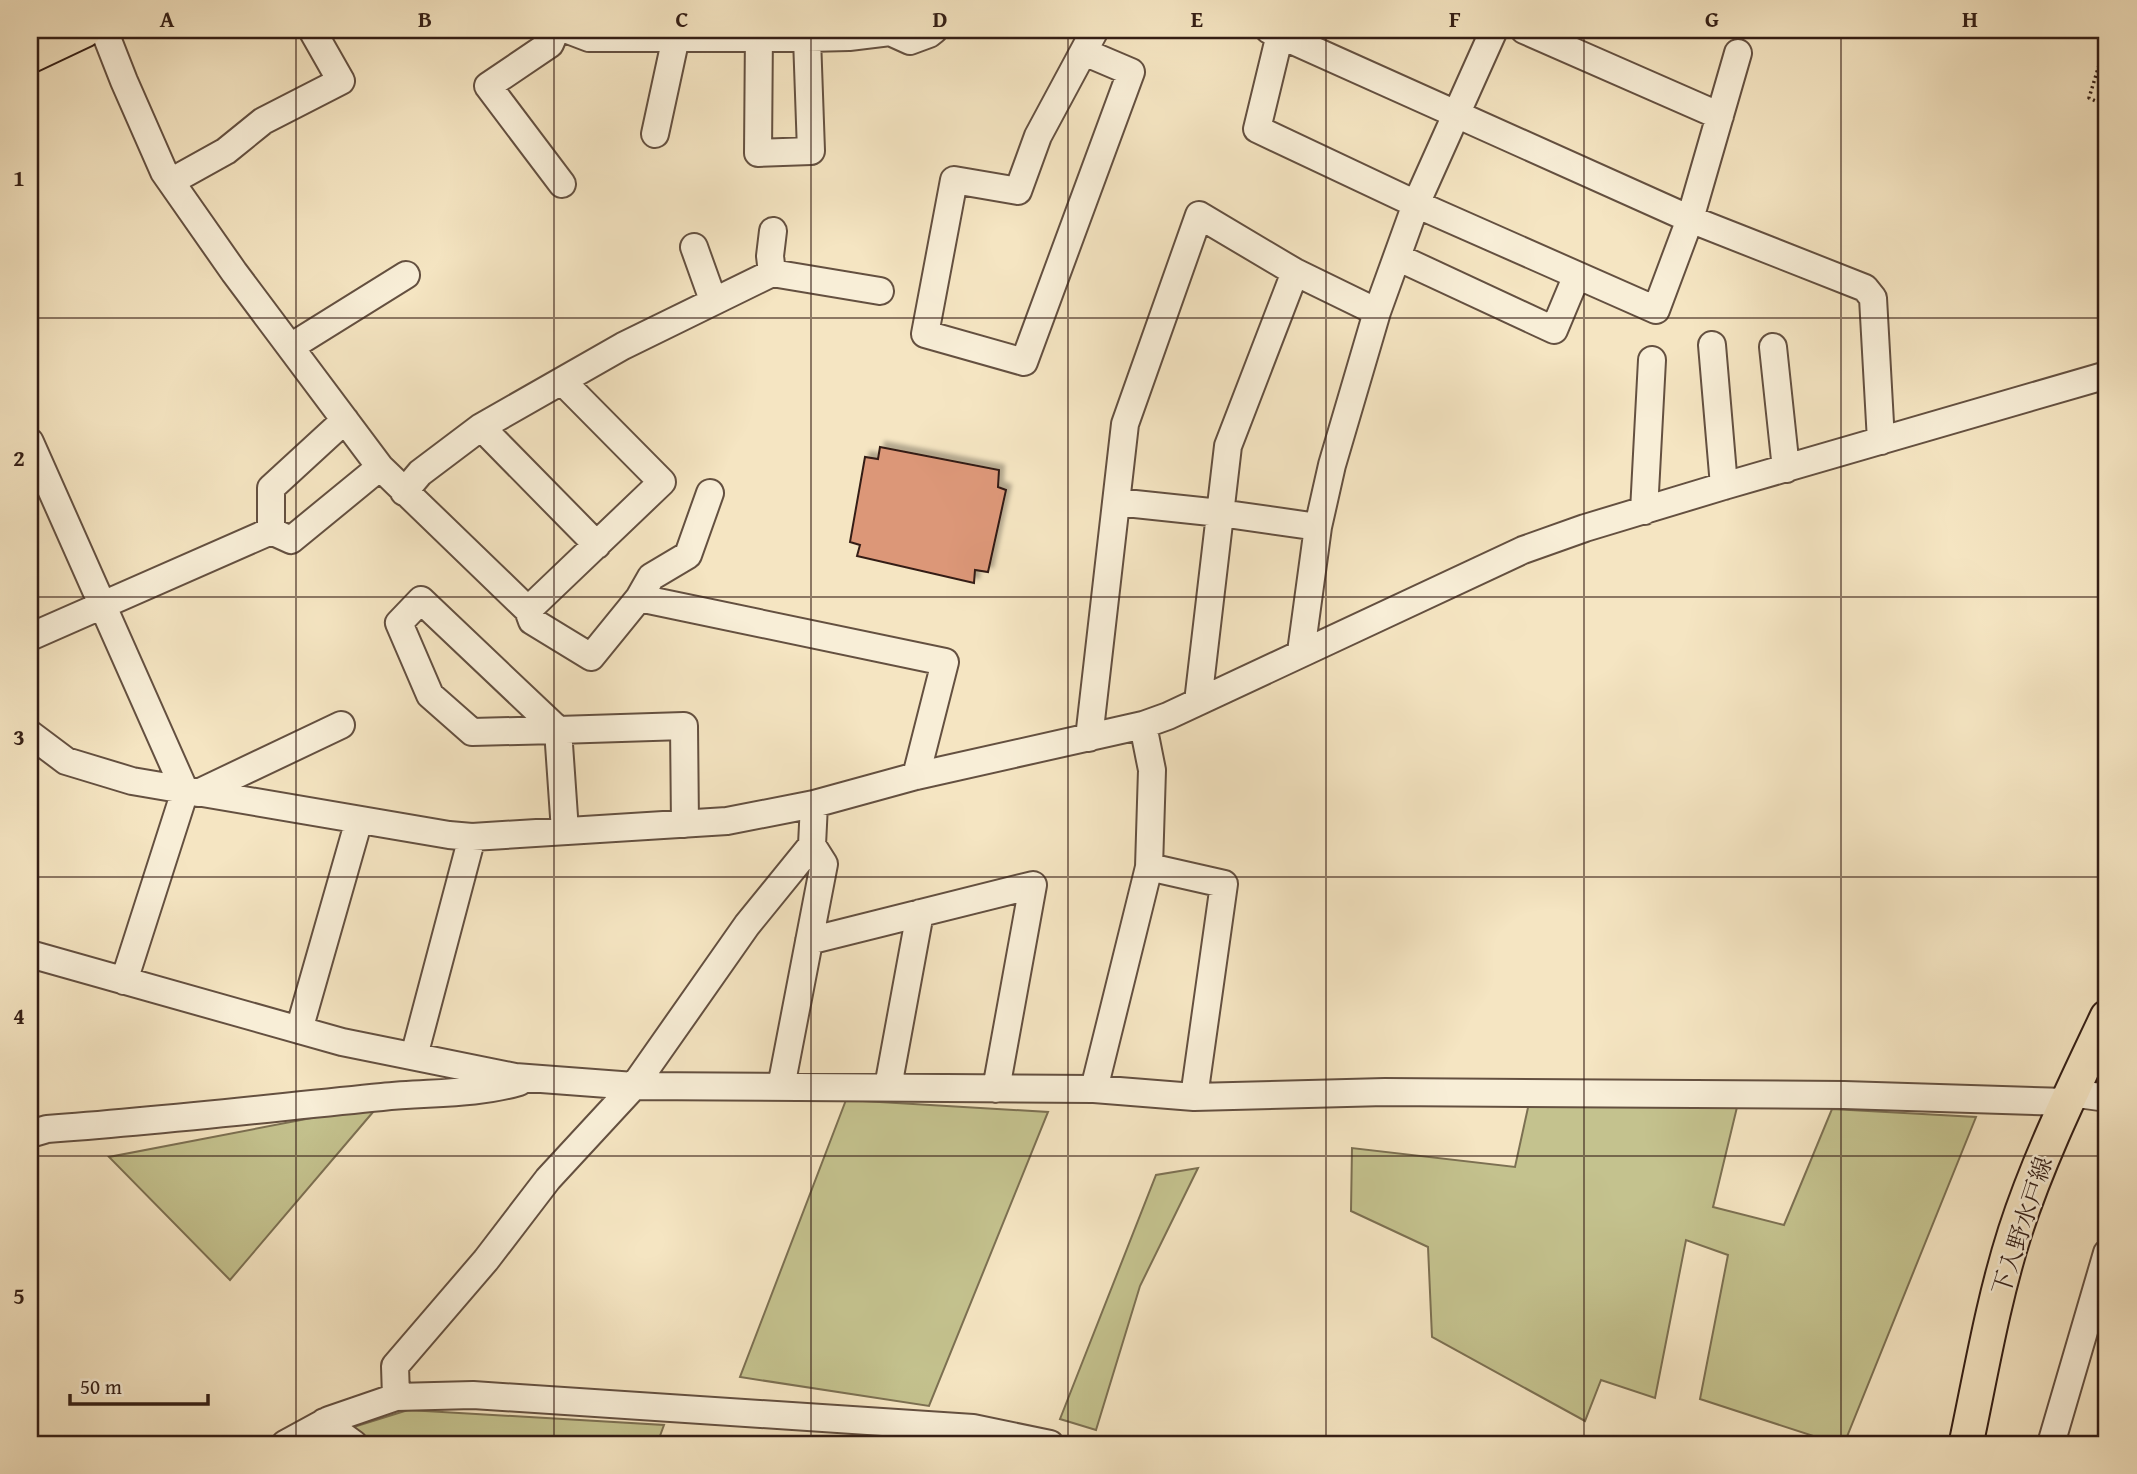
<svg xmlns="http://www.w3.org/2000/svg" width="2137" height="1474" font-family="'Gentium Book Plus','Noto Serif JP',serif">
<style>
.green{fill:#c4c28e;stroke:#7c7052;stroke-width:2}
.building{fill:#dc9778;stroke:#341e15;stroke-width:2;filter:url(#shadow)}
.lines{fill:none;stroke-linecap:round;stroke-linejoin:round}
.minor-casing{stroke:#645040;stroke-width:30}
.major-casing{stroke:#341e15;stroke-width:37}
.path{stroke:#341e15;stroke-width:3.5;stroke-dasharray:2 3.5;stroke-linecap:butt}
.minor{stroke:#f8eed7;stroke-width:26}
.major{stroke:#f5e5c2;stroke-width:33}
.grid{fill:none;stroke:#341e15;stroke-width:2;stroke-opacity:0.55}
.labels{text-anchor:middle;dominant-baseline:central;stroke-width:5;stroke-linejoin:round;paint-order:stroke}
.street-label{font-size:24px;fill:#341e15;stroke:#f8eed7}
.neatline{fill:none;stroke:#341e15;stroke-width:2.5}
.grid-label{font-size:23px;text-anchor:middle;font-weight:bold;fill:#341e15}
</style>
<defs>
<filter id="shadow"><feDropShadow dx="5" dy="-5" stdDeviation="2" flood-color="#0004"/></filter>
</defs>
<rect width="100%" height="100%" fill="#f5e5c2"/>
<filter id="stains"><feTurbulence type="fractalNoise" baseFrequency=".00286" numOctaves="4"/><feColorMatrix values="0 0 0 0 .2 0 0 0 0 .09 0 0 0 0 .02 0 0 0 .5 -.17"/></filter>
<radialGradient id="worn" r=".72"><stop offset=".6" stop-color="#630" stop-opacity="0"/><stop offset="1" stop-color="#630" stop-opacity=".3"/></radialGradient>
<path class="green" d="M 846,1100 L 1048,1112 L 929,1406 L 740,1377 Z
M 1529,1103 L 1738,1103 L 1713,1207 L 1784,1225 L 1832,1109 L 1976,1117 L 1844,1444 L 1838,1444 L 1700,1399 L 1728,1255 L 1686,1240 L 1655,1398 L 1601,1380 L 1585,1421 L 1432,1337 L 1428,1247 L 1351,1211 L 1352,1148 L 1515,1167 Z
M 379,1105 L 230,1280 L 109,1157 Z
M 1198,1168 L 1140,1286 L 1096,1430 L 1060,1419 L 1156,1175 Z
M 408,1410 L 664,1425 L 657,1444 L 598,1444 L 559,1436 L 553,1444 L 316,1444 L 328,1435 Z"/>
<path class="building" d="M 880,447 L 999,470 L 998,487 L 1006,490 L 988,572 L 975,570 L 974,583 L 857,556 L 860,545 L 850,542 L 865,457 L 878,459 Z"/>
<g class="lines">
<defs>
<path id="minor" d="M 104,30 L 124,81 L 164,172 L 234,272 L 380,467 L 528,610 L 662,482 L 562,381
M 556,30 L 550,44 L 488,86 L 562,184
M 568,30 L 589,38 L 807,38 L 849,37 L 890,32 L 910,41 L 929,34 L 934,30
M 759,30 L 758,153 L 811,151 L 807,38
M 1269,30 L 1690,219 L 1865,288 L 1873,298 L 1881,441
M 1281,30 L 1257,129 L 1416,204 L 1656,310 L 1690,219 L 1738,53
M 1524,30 L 1720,116
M 1084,52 L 1131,72 L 1024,362 L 925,334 L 954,180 L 1018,191 L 1038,136 L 1095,30
M 655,134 L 676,37
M 172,181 L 226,151 L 263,121 L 341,81 L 312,30
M 694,247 L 713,300
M 1397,257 L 1554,330 L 1577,275
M 772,273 L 770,256 L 773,231
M 1712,345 L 1724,486
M 292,346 L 406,275
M 1773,347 L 1786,469
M 481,427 L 597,545
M 30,442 L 185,791 L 124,981
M 404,492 L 420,473 L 481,427 L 623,346 L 772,273 L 880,291
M 1116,502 L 1220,513 L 1318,527
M 1644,511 L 1652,360
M 271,531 L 291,540 L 380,467
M 639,598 L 651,577 L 688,555 L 710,493
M 421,600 L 558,730 L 472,732 L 430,695 L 399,623 Z
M 528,610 L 532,621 L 591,657 L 639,598 L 945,662 L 916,776
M 30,637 L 271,531 L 271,488 L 345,420
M 1301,652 L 1318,527 L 1332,465 L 1377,312 L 1416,204 L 1494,30
M 1198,702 L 1228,446 L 1295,272
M 30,734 L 66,761 L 132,781 L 449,835 L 472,837 L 727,821 L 814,804 L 916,776 L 1143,725 L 1168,716 L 1523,550 L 1585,528 L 1724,486 L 2107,375
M 1089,738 L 1125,424 L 1199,215 L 1295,272 L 1377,312
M 198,793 L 341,725
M 565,831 L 558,730 L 684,726 L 685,824
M 1149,867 L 1224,884 L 1194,1097
M 809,941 L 1033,885 L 996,1089
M 30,954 L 342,1042 L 515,1077 L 634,1086 L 1094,1089 L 1194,1097 L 1385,1092 L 1844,1095 L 2067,1102
M 299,1030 L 359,820
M 414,1056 L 472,837
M 781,1087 L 824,864 L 812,845 L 814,804
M 888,1087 L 920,913
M 1094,1089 L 1149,867 L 1152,770 L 1143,725
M 2071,1093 L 2107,1098
M 30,1134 L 47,1129 C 159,1121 270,1108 382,1097 C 427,1092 475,1095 519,1082
M 396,1397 L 395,1366 L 486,1260 L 548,1179 L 634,1086 L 747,925 L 812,845
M 324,1422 L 354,1444
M 285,1444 L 329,1420 L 396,1397 L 473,1395 L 973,1428 L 1050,1444
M 2051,1444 L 2107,1253"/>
<path id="major" d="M 30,56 L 85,30
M 1966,1444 C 1981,1373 1993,1301 2015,1232 C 2039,1158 2074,1087 2107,1017"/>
</defs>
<use href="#minor" class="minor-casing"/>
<use href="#major" class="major-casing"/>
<path class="path" d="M 2107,39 L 2089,98 L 2107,106"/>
<use href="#minor" class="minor"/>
<use href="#major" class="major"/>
</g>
<path class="grid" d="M 296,30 L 296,1444M 554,30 L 554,1444M 811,30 L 811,1444M 1068,30 L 1068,1444M 1326,30 L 1326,1444M 1584,30 L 1584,1444M 1841,30 L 1841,1444M 30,318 L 2107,318M 30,597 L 2107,597M 30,877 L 2107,877M 30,1156 L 2107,1156"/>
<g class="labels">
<g class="street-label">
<text transform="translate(2022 1226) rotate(-72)">下入野水戸線</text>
</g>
</g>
<rect width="2137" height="1474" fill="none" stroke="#f5e5c2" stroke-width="77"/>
<path d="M70 1394v10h138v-10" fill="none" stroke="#341e15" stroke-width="3.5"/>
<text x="80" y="1394" font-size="21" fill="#341e15" stroke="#f8eed7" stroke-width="5" paint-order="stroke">50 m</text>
<rect x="38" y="38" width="2060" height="1398" class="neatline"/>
<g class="grid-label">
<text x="167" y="27">A</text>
<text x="425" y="27">B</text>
<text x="682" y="27">C</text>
<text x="940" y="27">D</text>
<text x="1197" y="27">E</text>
<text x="1455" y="27">F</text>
<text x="1712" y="27">G</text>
<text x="1970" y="27">H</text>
<text x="19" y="186">1</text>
<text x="19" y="466">2</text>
<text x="19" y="745">3</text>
<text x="19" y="1024">4</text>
<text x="19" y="1304">5</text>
</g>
<rect width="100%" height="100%" filter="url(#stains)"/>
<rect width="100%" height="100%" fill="url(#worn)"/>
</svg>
